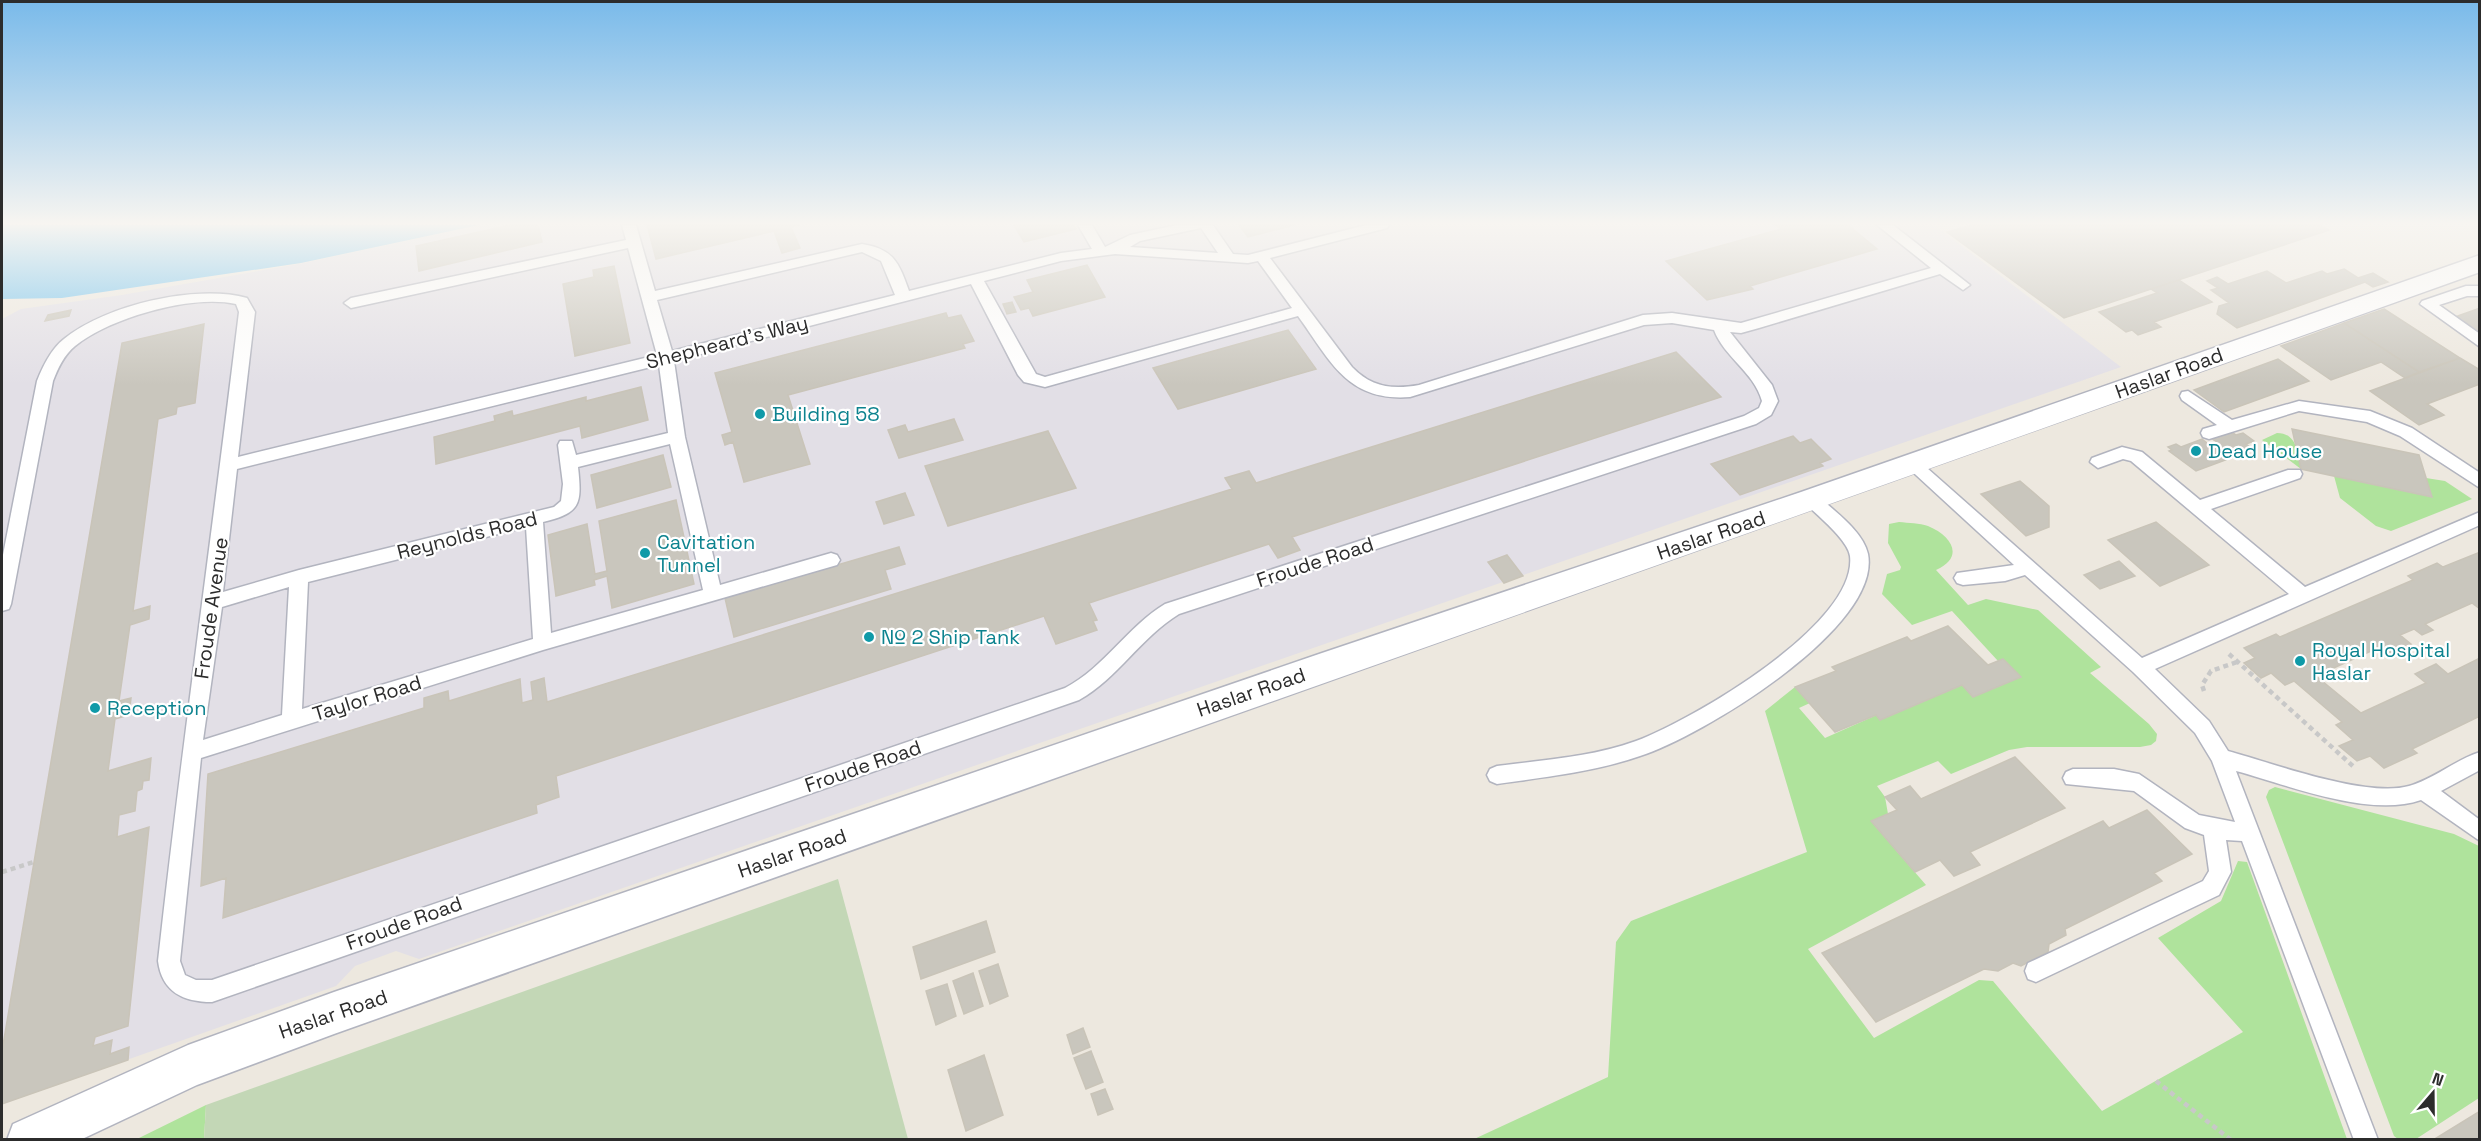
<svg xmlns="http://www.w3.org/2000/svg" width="2481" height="1141" font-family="'Space Grotesk',sans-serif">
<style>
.industrial{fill:#e2dfe6}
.green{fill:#afe39c}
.cemetery{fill:#c3d7b6}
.water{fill:#74c3ed}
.building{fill:#c9c6bd;stroke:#c9c4b8;stroke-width:1.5}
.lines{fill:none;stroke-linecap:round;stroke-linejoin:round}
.lane-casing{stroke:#b2b4bf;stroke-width:3}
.secondary-casing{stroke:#b2b4bf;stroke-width:3}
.path{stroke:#c8c8c8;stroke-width:4.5;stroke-dasharray:5 4;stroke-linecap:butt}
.lane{fill:#fff;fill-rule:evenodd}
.secondary{fill:#fff;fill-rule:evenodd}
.culture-dot{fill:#0f9aa8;stroke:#fff;stroke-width:2}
.labels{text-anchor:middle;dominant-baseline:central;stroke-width:4.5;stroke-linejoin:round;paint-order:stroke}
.street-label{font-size:20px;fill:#2c2c2c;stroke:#fff}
.culture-label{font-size:20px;fill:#0d838f;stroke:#fff;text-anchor:start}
</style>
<rect width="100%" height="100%" fill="#ede8df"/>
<path class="industrial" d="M 480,225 L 1934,225 L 2121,367 L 419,959 L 396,951 L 355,966 L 336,986 L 2,1104 L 2,319 L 21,309 L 122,295 L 304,263 Z"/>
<path class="green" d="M 2277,433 C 2297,433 2298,453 2301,469 L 2262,440 Z
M 2334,476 L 2426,478 L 2445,481 L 2472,499 L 2391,531 L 2376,526 L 2340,498 Z
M 1899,522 C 1909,523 1919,523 1928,526 C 1952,536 1965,557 1936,570 L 1968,605 L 1986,599 L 2038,610 L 2101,667 L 2090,673 L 2149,724 L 2157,734 L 2156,741 L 2151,745 L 2140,747 L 2027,747 L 2009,750 L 1951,774 L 1938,761 L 1877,786 L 1885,797 L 1894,848 L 1926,885 L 1808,949 L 1874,1038 L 1979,980 L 1993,981 L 2102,1111 L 2243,1032 L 2158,938 L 2221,901 L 2238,861 L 2247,862 L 2347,1139 L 1472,1140 L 1608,1077 L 1616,942 L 1631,921 L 1807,852 L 1765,711 L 1795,687 L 1810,703 L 1799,708 L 1825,738 L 1998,661 L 1952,611 L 1912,625 L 1882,594 L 1887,574 L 1900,570 L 1901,567 L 1888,543 L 1889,524 Z
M 2275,787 L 2454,834 L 2479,846 L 2479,1098 L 2416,1139 L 2398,1139 L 2394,1136 L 2266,797 L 2269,790 Z
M 206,1105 L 204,1139 L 137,1140 L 139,1138 Z"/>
<path class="cemetery" d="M 838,879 L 908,1139 L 204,1139 L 206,1105 Z"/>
<path class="water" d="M 2,225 L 479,225 L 301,263 L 62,298 L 2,299 Z"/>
<path class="building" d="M 510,225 L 538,225 L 542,242 L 419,271 L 416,246 Z
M 647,225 L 800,225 L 791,227 L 800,248 L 782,253 L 774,231 L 656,259 Z
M 1014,225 L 1074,225 L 1076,229 L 1024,242 Z
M 1239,225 L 1294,225 L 1248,237 Z
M 1776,225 L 1848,225 L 1877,249 L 1750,286 L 1753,289 L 1707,300 L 1666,261 L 1781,229 Z
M 1972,225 L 2320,225 L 2329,230 L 2064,318 L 1947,232 Z
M 1087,265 L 1105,297 L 1033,316 L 1029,308 L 1021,310 L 1014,297 L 1033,292 L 1027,280 Z
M 614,266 L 630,343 L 575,356 L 563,284 L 594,277 L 593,270 Z
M 2344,269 L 2358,278 L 2373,273 L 2388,282 L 2373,287 L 2365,282 L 2237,328 L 2217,314 L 2219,306 L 2229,303 L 2211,290 L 2218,288 L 2207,281 L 2217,277 L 2228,284 L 2267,271 L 2286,283 L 2322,271 L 2327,274 Z
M 2179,280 L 2212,302 L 2154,322 L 2161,327 L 2138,335 L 2132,330 L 2126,332 L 2099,312 L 2157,293 L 2151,289 Z
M 1012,302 L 1016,312 L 1007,314 L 1003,304 Z
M 2480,308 L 2480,332 L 2455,317 Z
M 2384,309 L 2460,358 L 2419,372 L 2344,323 Z
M 71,310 L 69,316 L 45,321 L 48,315 Z
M 946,313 L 948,318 L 961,315 L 974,341 L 963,344 L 965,348 L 788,395 L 810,464 L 744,482 L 733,442 L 725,445 L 722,435 L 732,432 L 715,373 Z
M 2344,323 L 2419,372 L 2405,378 L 2381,362 L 2331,380 L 2281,346 Z
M 204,324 L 195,403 L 177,407 L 176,414 L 158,419 L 133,611 L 150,606 L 149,619 L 130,625 L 119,701 L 131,698 L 129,715 L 115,719 L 108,771 L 151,758 L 149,780 L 143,781 L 142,789 L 137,791 L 135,811 L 119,815 L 117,837 L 149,827 L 128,1026 L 95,1037 L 93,1046 L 112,1040 L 110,1054 L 129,1047 L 128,1060 L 2,1104 L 2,1051 L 122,343 Z
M 1288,330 L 1316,369 L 1178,409 L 1153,368 Z
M 1676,352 L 1721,397 L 1292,537 L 1300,550 L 1278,558 L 1269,544 L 1089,603 L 1097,620 L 1093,621 L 1097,630 L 1056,644 L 1044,616 L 556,776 L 559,797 L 536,805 L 537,813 L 223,918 L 226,878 L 201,886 L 208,774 L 424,708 L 424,698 L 448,691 L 449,701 L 520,679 L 522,703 L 533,700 L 531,682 L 544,678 L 547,702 L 1232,489 L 1225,478 L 1249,471 L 1256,483 Z
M 2460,358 L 2480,370 L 2480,384 L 2427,404 L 2444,415 L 2419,425 L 2370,391 Z
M 2278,359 L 2309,381 L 2224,412 L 2194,390 Z
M 641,387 L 648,420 L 582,438 L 580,426 L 436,464 L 434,437 L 495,421 L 494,416 L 512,411 L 513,416 L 586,397 L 586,401 Z
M 954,419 L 963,440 L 899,458 L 888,430 L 905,425 L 908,432 Z
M 2292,429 L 2419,455 L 2432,497 L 2301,469 Z
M 2229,430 L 2236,435 L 2243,433 L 2254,441 L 2246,444 L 2250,447 L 2233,454 L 2227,449 L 2219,452 L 2228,459 L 2196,471 L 2169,451 L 2172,450 L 2168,447 L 2176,444 L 2181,447 L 2202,439 L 2212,447 L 2219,444 L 2210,437 Z
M 1048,431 L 1076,488 L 948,526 L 925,466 Z
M 1793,436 L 1800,443 L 1811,439 L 1831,459 L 1820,463 L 1823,466 L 1740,495 L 1711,464 Z
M 663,455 L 671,487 L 597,508 L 591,475 Z
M 2020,481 L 2049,506 L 2049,527 L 2026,536 L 1981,494 Z
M 905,493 L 914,515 L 884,524 L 876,502 Z
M 676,500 L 694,584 L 612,608 L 607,576 L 594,580 L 595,585 L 556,596 L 548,535 L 587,524 L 595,574 L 607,571 L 599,521 Z
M 2156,522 L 2209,565 L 2160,586 L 2108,540 Z
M 899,547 L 905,564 L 885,570 L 891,589 L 734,637 L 725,598 Z
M 2480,552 L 2480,609 L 2472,603 L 2425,624 L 2433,630 L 2422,635 L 2414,629 L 2400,635 L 2411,644 L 2391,654 L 2382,646 L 2316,676 L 2361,713 L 2426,683 L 2415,674 L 2436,664 L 2448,674 L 2480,658 L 2480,716 L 2412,749 L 2417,753 L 2384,768 L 2370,756 L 2357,761 L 2339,746 L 2353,740 L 2336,725 L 2342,722 L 2294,681 L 2285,685 L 2271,673 L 2261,678 L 2244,663 L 2255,658 L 2244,648 L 2276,634 L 2280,637 L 2413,580 L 2408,576 L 2437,563 L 2443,567 Z
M 1507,555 L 1523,576 L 1504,583 L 1488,562 Z
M 2119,561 L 2135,576 L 2100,589 L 2084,575 Z
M 1948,626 L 1988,665 L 2003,659 L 2021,677 L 1973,697 L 1962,685 L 1880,720 L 1876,715 L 1835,732 L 1795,687 L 1836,671 L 1832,667 L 1907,637 L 1911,641 Z
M 2015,757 L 2065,808 L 1970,852 L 1980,865 L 1954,876 L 1940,860 L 1915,872 L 1871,821 L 1897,810 L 1885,797 L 1910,786 L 1921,799 Z
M 2147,810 L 2192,854 L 2154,873 L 2162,881 L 2065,929 L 2066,935 L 2049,944 L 2048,952 L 2021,966 L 2013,963 L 1998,971 L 1984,969 L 1876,1022 L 1822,953 L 2103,821 L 2109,828 Z
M 986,921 L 995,952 L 921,979 L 913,947 Z
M 998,964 L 1008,996 L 990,1004 L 979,971 Z
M 973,973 L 983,1006 L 964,1014 L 953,981 Z
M 947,984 L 956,1016 L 936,1025 L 926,991 Z
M 1083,1028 L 1090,1047 L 1073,1054 L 1067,1035 Z
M 1091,1051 L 1103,1082 L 1086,1089 L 1074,1058 Z
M 984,1055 L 1003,1115 L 966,1131 L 948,1070 Z
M 1105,1089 L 1113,1109 L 1098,1115 L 1091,1094 Z
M 2480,1111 L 2480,1140 L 2433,1140 Z"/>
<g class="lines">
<defs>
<path id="lane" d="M 622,225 L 636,225 L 655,291 L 862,244 C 894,249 899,263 909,291 L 1061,253 L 1092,249 L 1078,225 L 1092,225 L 1105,247 L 1130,235 L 1177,225 L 1213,225 L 1233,254 L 1248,255 L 1366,225 L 1389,225 L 1387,228 L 1270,258 L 1352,367 C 1371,387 1392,390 1419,385 L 1643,315 L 1672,313 L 1741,323 L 1931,268 L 1877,225 L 1893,225 L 1970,285 L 1963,290 L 1940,274 L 1759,328 L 1741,333 L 1730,332 L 1772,385 L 1778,401 L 1771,415 L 1756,424 L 1179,614 C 1140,638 1118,678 1079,700 L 212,1002 C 183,1002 162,992 158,961 C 182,744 213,528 239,312 L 236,304 C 192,294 109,318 75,346 C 64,355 58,368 53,381 L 11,604 L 9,609 L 2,611 L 2,560 L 37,381 C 43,366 51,349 64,339 C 106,305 196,284 247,298 L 255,312 L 238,457 L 657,355 L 628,248 L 351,308 L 344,303 L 351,298 L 626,240 ZM 1201,228 L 1218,253 L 1130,247 L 1140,241 ZM 862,252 L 881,261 L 895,295 L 672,351 L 657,300 ZM 1115,254 L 1248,263 L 1258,261 L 1292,308 L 1045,377 L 1036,374 L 984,281 L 1061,261 ZM 971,284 L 1018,375 L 1024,382 L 1045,387 L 1298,316 C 1330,360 1347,402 1410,397 L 1644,325 L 1672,323 L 1714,330 C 1724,357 1754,372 1762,401 L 1759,408 L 1744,416 L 1165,604 C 1127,627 1105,667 1065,688 L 212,980 L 196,980 L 185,975 L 180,961 L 201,758 L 543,650 L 837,565 L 840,560 L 837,555 L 831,553 L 720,585 L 685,437 L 674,361 ZM 659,365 L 668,433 L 576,455 L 572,441 L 560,441 L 558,445 L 563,484 L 561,501 L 554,507 L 299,570 L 223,592 L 237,469 ZM 670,444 L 703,590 L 551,633 L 543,522 C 581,513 582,504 578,467 ZM 526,527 L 533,639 L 302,709 L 308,582 ZM 289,587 L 282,715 L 203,740 L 222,607 Z
M 2480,286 L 2480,296 L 2467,296 L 2439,305 L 2480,334 L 2480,347 L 2420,304 L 2422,301 L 2466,286 Z
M 2188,391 L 2232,420 L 2299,401 L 2370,411 L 2412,428 L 2480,473 L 2480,488 L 2400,436 L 2367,422 L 2299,411 L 2209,439 L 2203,437 L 2201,433 L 2203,429 L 2217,425 L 2182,400 L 2180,396 L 2182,392 Z
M 2122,447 L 2142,452 L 2200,500 L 2288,470 L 2300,470 L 2302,474 L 2300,478 L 2211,509 L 2305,587 L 2480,512 L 2480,525 L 2155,669 L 2209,721 L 2228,751 C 2272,763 2366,798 2409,786 C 2434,779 2455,760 2480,752 L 2480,770 L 2441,791 L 2480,820 L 2480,841 L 2421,800 C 2369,818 2288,785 2236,771 L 2378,1140 L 2354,1140 L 2242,841 L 2226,840 L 2231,872 L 2219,895 L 2036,982 L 2028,979 L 2025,971 L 2028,963 L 2203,881 L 2209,871 L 2204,835 L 2185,828 L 2134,791 L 2066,784 L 2063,778 L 2066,772 L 2073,769 L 2114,769 L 2139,774 L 2199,815 L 2235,822 L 2212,761 L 2195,733 L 2133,672 L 2025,575 L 2005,581 L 1963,585 L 1957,583 L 1954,578 L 1957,573 L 2014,565 L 1904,464 L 1912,458 L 1918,460 L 2142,658 L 2289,594 L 2131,461 L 2123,459 L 2098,468 L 2090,462 L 2092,458 Z
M 1812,494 L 1818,496 C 1834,511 1863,531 1868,554 C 1882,628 1700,737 1640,756 C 1594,772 1545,777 1497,784 L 1490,781 L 1487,775 L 1490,769 L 1497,766 C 1543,760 1592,757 1636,741 C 1692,720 1858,624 1850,556 C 1848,540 1817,515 1806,504 L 1803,500 L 1806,496 Z"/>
<path id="secondary" d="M 2480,255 L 2480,272 C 1765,529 1049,779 334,1034 L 197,1085 L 80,1140 L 7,1140 L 13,1124 L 188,1045 L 334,992 L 1319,654 L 1801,492 Z"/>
</defs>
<use href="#lane" class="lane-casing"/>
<use href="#secondary" class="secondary-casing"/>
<path class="path" d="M 2229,654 L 2355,768
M 2204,691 L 2202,685 L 2211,671 L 2237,662
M 2,872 L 34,862
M 2156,1081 L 2231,1140"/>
<use href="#lane" class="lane"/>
<use href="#secondary" class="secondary"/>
</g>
<linearGradient id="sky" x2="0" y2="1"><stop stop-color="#79baea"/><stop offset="0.58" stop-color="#f7f5f1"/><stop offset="1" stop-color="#f7f5f1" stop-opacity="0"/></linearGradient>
<rect width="2481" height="385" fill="url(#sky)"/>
<g class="culture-dot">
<circle cx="760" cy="414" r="6"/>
<circle cx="2196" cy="451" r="6"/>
<circle cx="645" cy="553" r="6"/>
<circle cx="869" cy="637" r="6"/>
<circle cx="2300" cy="661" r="6"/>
<circle cx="95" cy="708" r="6"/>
</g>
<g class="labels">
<g class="street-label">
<text transform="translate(727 342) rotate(-14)">Shepheard's Way</text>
<text transform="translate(2169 373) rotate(-20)">Haslar Road</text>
<text transform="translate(467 535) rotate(-14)">Reynolds Road</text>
<text transform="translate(1711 535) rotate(-19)">Haslar Road</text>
<text transform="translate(1315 562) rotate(-18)">Froude Road</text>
<text transform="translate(211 608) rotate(-82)">Froude Avenue</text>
<text transform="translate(1251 692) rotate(-19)">Haslar Road</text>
<text transform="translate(367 698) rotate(-17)">Taylor Road</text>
<text transform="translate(863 766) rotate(-19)">Froude Road</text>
<text transform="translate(792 853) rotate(-19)">Haslar Road</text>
<text transform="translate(404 923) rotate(-20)">Froude Road</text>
<text transform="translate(333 1014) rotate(-19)">Haslar Road</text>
</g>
<g class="culture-label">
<text x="772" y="414">Building 58</text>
<text x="2208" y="451">Dead House</text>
<text x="657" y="542">Cavitation<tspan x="657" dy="23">Tunnel</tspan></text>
<text x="881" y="637">№ 2 Ship Tank</text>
<text x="2312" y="650">Royal Hospital<tspan x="2312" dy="23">Haslar</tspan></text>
<text x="107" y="708">Reception</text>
</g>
</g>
<rect width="2481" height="1141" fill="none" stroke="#2c2c2c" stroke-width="6"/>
<g transform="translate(2433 1093) rotate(20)" stroke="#ffffff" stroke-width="4.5" paint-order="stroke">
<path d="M0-4.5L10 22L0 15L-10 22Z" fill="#2c2c2c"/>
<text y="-9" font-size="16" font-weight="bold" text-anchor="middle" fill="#2c2c2c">N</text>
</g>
</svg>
